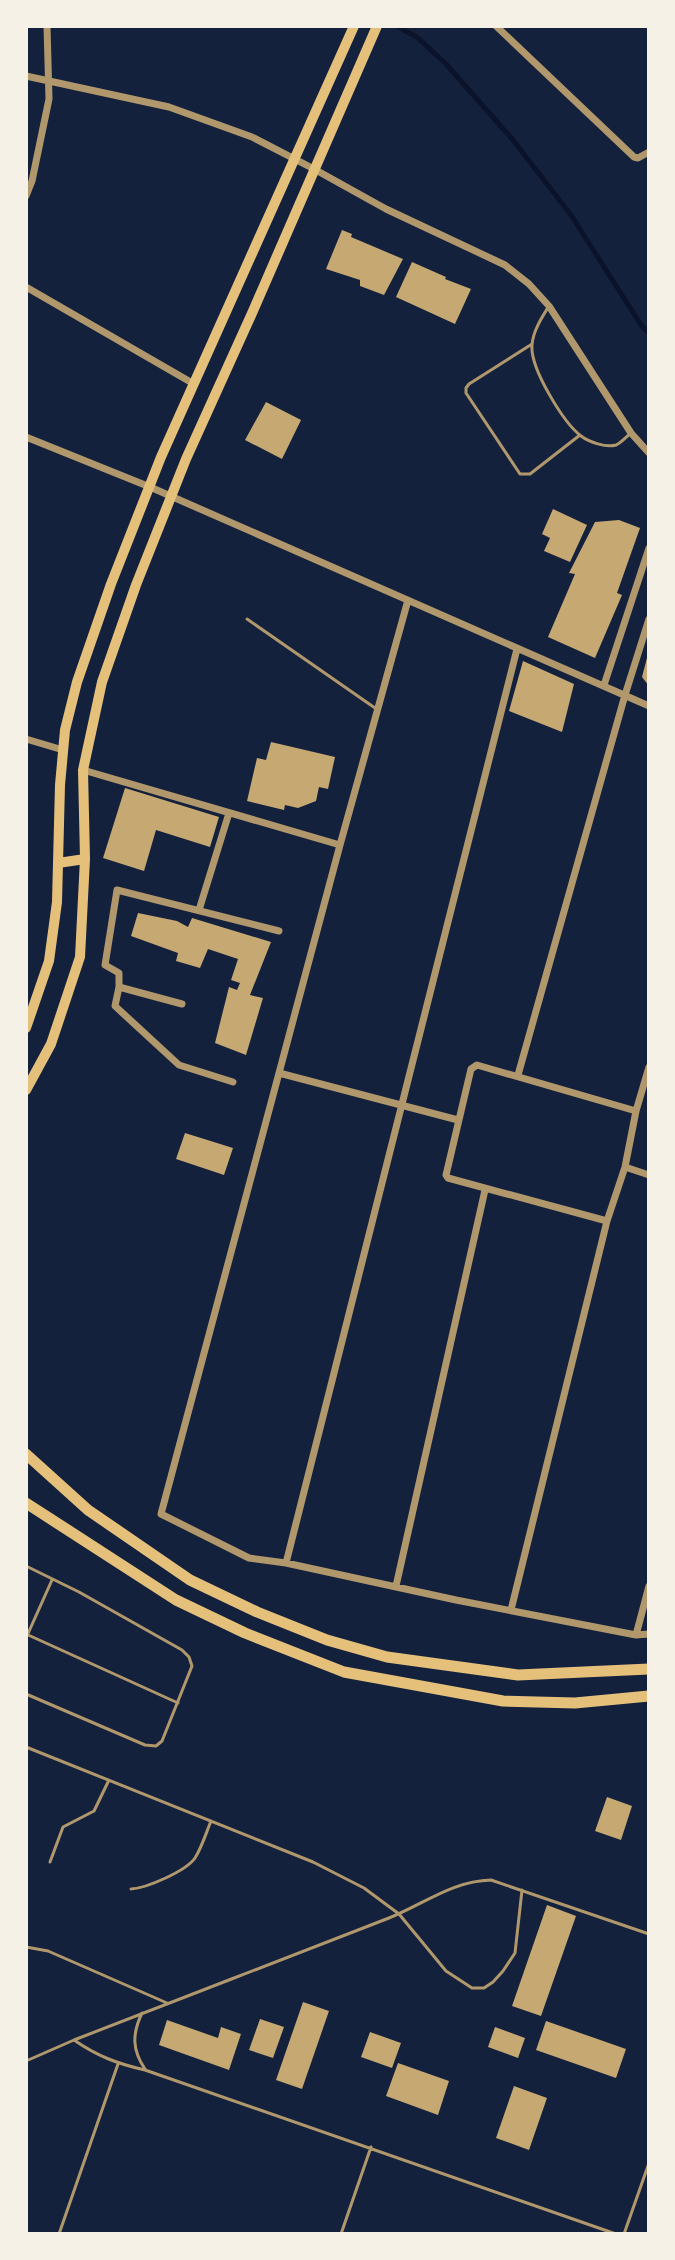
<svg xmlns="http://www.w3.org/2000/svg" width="675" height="2260" font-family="'Fira Sans Condensed',sans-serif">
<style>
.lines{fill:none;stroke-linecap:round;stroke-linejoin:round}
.stream{stroke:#0b132b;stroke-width:5}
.building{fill:#c6a872}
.service{stroke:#b1986c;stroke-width:3}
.minor{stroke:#b1986c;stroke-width:7}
.secondary{stroke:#e5c07b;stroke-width:10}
.trunk{stroke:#e5c07b;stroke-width:11}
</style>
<rect width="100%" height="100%" fill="#14213d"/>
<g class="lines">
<path class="stream" d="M 397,26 L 418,38 L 446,64 L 513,140 L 571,215 L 641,325 L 649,333"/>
</g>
<path class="building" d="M 342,230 L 352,234 L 351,237 L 403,259 L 384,295 L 360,286 L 360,280 L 326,269 Z
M 412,262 L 446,277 L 445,279 L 471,289 L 455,324 L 396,297 Z
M 266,402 L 301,420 L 282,459 L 245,440 Z
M 553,509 L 587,525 L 570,562 L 544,551 L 550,538 L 542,534 Z
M 619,520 L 640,528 L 617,593 L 622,595 L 595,658 L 548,637 L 575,574 L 569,573 L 595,522 Z
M 648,654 L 649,654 L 649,686 L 642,677 Z
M 523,661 L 574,684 L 562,732 L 509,711 Z
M 271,742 L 335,757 L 328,789 L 319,787 L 316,801 L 298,808 L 285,805 L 284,810 L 247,801 L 257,758 L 266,760 Z
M 125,788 L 219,817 L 210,847 L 156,830 L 144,871 L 103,858 Z
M 138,913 L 177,921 L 188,927 L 192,918 L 271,942 L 250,995 L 263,998 L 246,1055 L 215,1043 L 229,987 L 237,990 L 240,983 L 231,980 L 238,959 L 208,949 L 200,968 L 176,961 L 178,953 L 131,936 Z
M 185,1133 L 233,1148 L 224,1175 L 176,1159 Z
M 607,1797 L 632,1806 L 621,1840 L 595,1831 Z
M 547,1905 L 576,1916 L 541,2016 L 512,2006 Z
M 303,2002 L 329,2011 L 302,2089 L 276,2080 Z
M 260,2019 L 284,2027 L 273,2058 L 249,2050 Z
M 167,2020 L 218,2038 L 221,2027 L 241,2034 L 229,2070 L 159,2045 Z
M 546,2021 L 626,2049 L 616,2078 L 536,2050 Z
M 495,2027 L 525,2038 L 518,2058 L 488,2047 Z
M 370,2032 L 401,2043 L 392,2068 L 361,2057 Z
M 398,2063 L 449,2081 L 438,2115 L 386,2096 Z
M 514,2086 L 547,2098 L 529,2150 L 496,2138 Z"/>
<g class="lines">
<path class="service" d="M 549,306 C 542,317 533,331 532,345 C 530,368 563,422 581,436 C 589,442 606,448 616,445 C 621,443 627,436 631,433
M 532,344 L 469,384 L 466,388 L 466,393 L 520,474 L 530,474 L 580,435
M 247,619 L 375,708
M 26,1566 L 79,1592 L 182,1650 L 189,1657 L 192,1666 L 162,1741 L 156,1746 L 145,1745 L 26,1694
M 26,1634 L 178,1703
M 26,1638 L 52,1580
M 26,1747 L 313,1862 L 364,1888 L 399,1914 L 446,1971 L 472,1988 L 484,1988 L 493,1982 L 503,1971 L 515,1953 L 522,1890
M 50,1862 L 63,1827 L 94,1811 L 109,1780
M 131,1889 C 147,1888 186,1871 195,1858 C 202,1847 206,1833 211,1821
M 26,1947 L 48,1951 L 167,2003
M 142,2013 C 132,2034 132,2050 145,2069
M 74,2040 C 97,2056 118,2064 145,2070 L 616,2234
M 26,2061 L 74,2040 C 179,1999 284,1959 389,1918 C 424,1904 452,1881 491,1880 L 649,1934
M 59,2234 L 118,2064
M 341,2234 L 371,2147
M 624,2234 L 649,2163"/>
<path class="minor" d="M 496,26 L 634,157 L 638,158 L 649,152
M 26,76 L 169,107 L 252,137 L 314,169 L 386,209 L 505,265 L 529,284 L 549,306 L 631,433 L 649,453
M 26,196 L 32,181 L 49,99 L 47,26
M 26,287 L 194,384
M 26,437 L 150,487 L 649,706
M 408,600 L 340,845 L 161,1514 L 249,1558 L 286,1563 L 456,1600 L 636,1635 L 649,1634
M 604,685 L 649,548
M 26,739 L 63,750
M 83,770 L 340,845
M 199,910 L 229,813
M 119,987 L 115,1006 L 179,1065 L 233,1082
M 182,1004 L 119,987 L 119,973 L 105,965 L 117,890 L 279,931
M 279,1073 L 458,1120
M 518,1075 L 625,695 L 649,619
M 625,1167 L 649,1175
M 607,1221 L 448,1178 L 446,1175 L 471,1069 L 477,1065 L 636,1111
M 286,1563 L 517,649
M 396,1586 L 485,1190
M 511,1610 L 607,1221 L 625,1167 L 636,1111 L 649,1067
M 636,1635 L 649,1586"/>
<path class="secondary" d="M 58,863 L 85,859
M 26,1028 L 49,961 L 57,902 L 60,785 L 65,730 L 77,682 L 111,584 L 161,457 L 354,26
M 26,1090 L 51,1044 L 80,957 L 85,859 L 83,770 L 102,682 L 136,585 L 186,459 L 253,311 L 377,26"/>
<path class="trunk" d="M 26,1454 L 88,1510 L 190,1580 L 257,1612 L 327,1640 L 387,1657 L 518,1675 L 649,1669
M 26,1503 L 176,1600 L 245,1633 L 344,1672 L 503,1701 L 575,1703 L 649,1696"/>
</g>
<rect width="675" height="2260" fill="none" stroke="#f6f1e7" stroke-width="56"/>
</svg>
